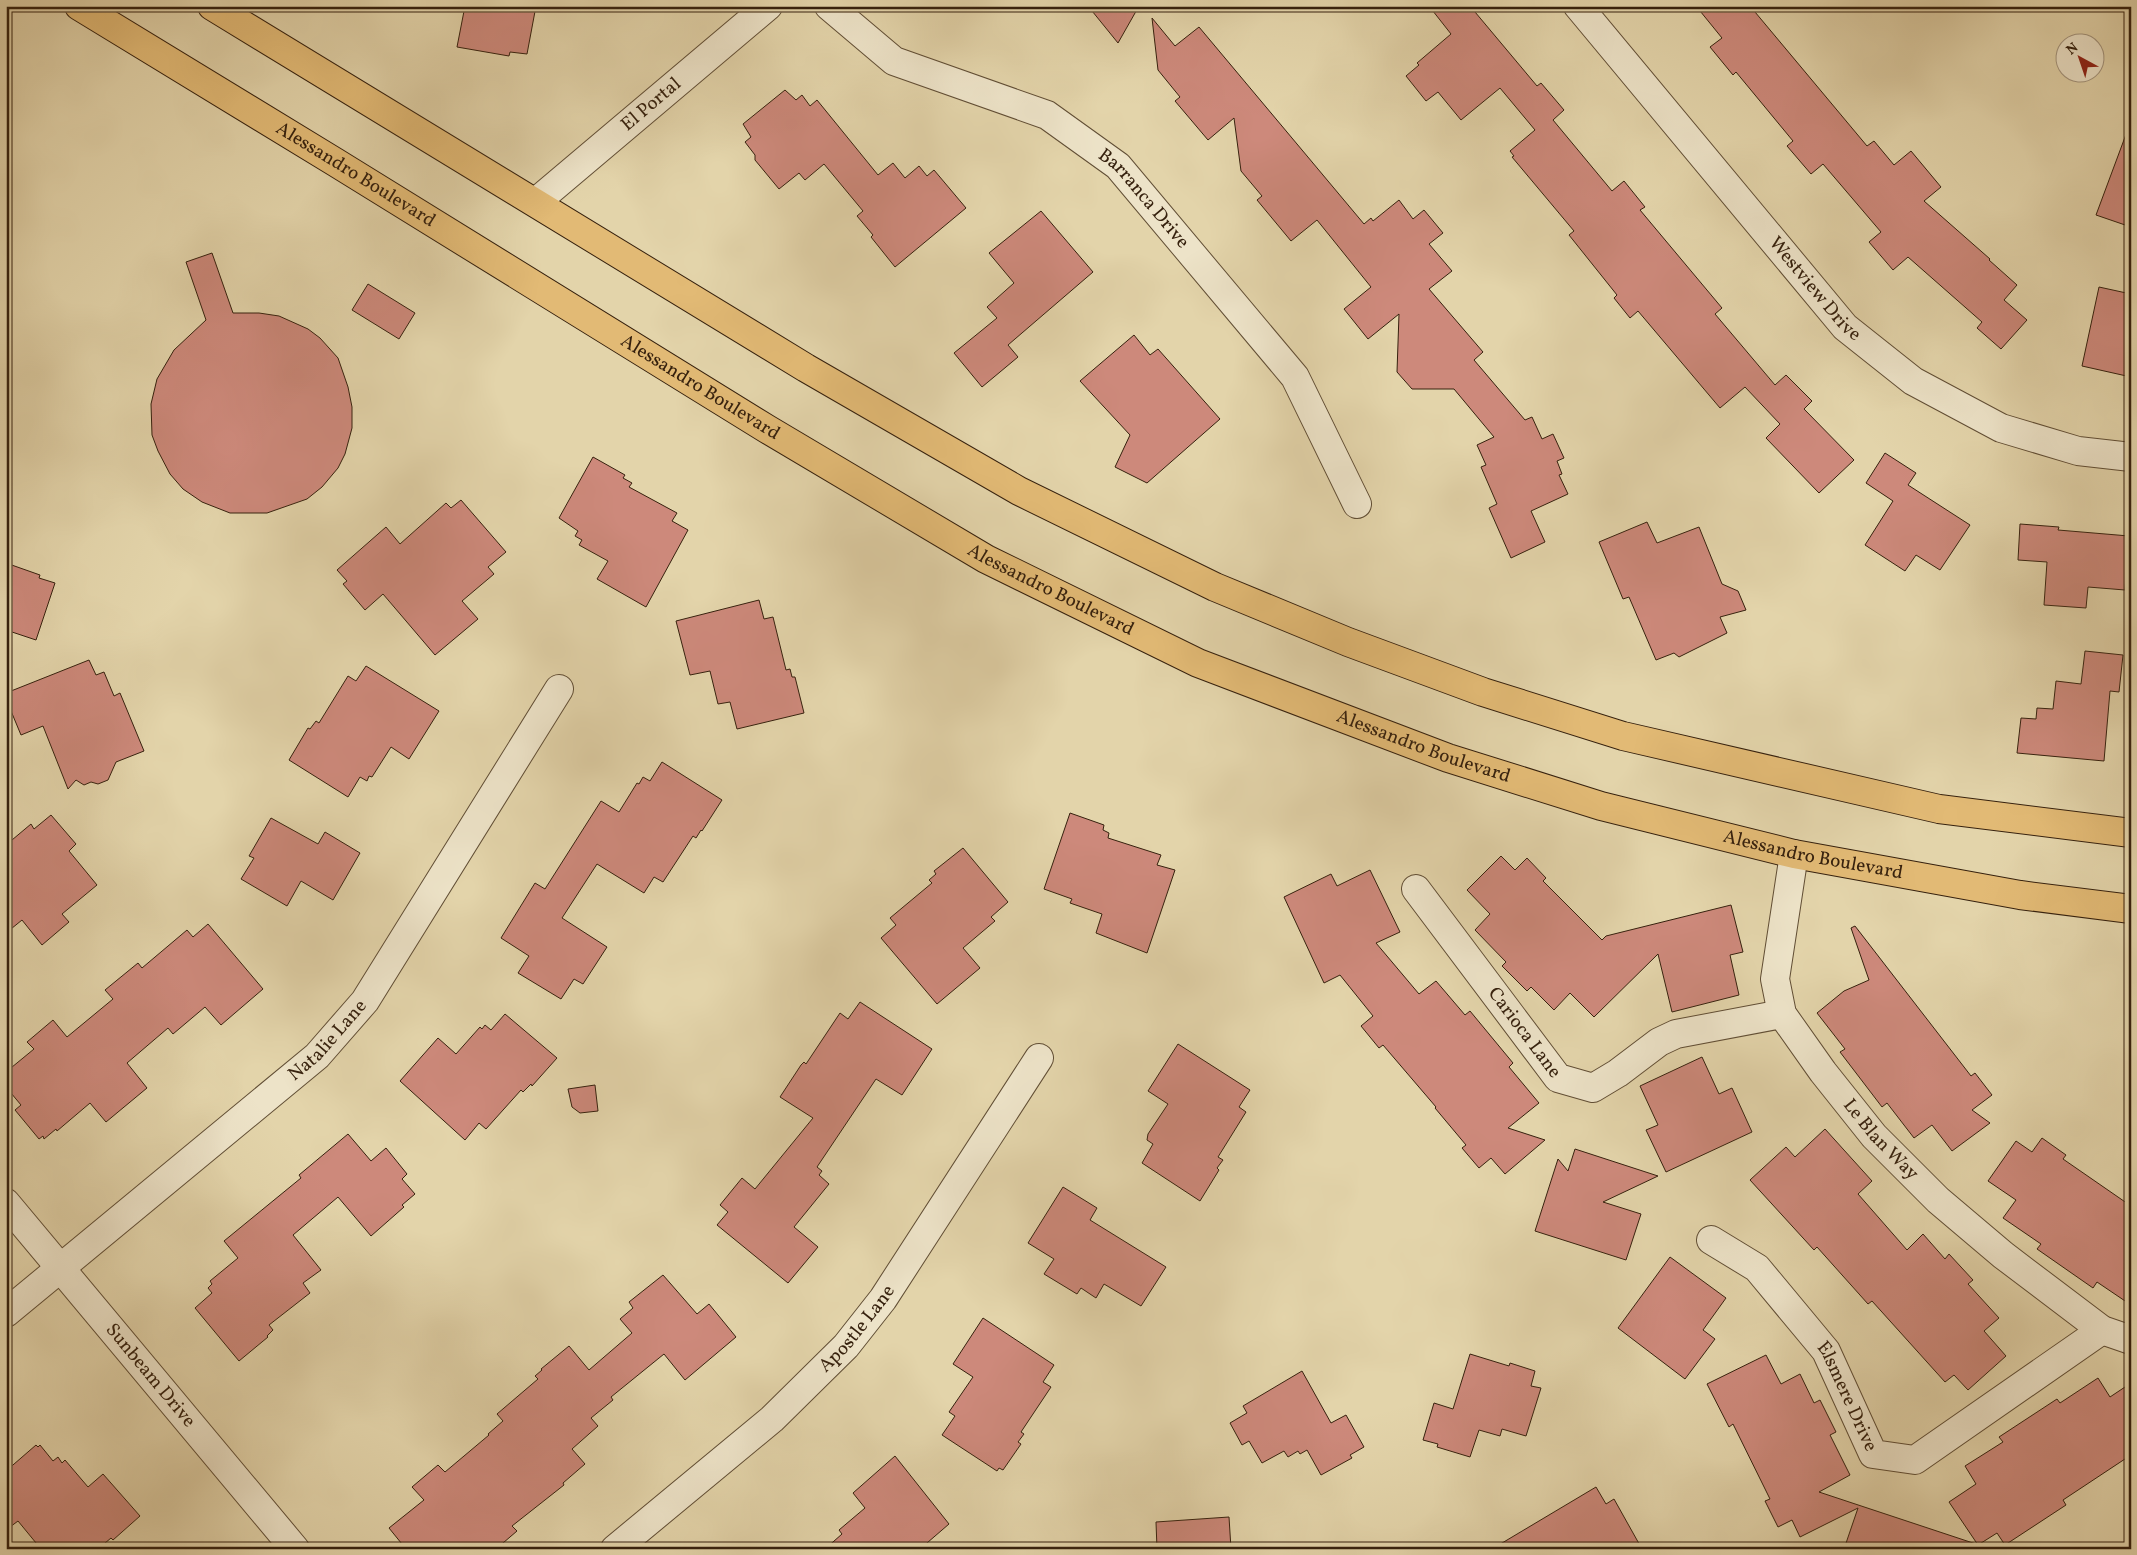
<svg xmlns="http://www.w3.org/2000/svg" width="2137" height="1555" font-family="Vollkorn,serif">
<style>
.building{fill:#cd897b;stroke:#36210e}
.lines{fill:none;stroke-linecap:round;stroke-linejoin:round}
.street-casing{stroke:#614e35;stroke-width:30}
.primary-casing{stroke:#36210e;stroke-width:30}
.street{stroke:#ede3c8;stroke-width:28}
.primary{stroke:#e2ba75;stroke-width:28}
.labels{text-anchor:middle;dominant-baseline:central;stroke-width:4;stroke-linejoin:round;paint-order:stroke}
.street-label{font-size:19px;fill:#36210e;stroke:#ede3c8}
</style>
<rect width="100%" height="100%" fill="#e3d4aa"/>
<filter id="stains"><feTurbulence type="fractalNoise" baseFrequency=".004" numOctaves="4"/><feColorMatrix values="0 0 0 0 .2 0 0 0 0 .09 0 0 0 0 .02 0 0 0 .5 -.17"/></filter>
<radialGradient id="worn" r=".72"><stop offset=".6" stop-color="#630" stop-opacity="0"/><stop offset="1" stop-color="#630" stop-opacity=".3"/></radialGradient>
<path class="building" d="M 465,6 L 536,6 L 527,54 L 510,52 L 509,56 L 457,47 Z
M 1088,6 L 1139,6 L 1118,43 Z
M 1429,6 L 1470,6 L 1537,86 L 1541,83 L 1564,110 L 1553,120 L 1612,191 L 1624,181 L 1645,207 L 1640,210 L 1722,308 L 1715,314 L 1775,385 L 1786,375 L 1812,401 L 1804,409 L 1854,460 L 1819,493 L 1766,438 L 1780,424 L 1745,387 L 1720,408 L 1638,311 L 1630,318 L 1614,298 L 1617,295 L 1569,235 L 1574,231 L 1512,157 L 1514,156 L 1510,151 L 1535,130 L 1500,88 L 1461,120 L 1438,92 L 1426,101 L 1406,76 L 1419,65 L 1417,63 L 1451,34 Z
M 1696,6 L 1750,6 L 1867,146 L 1874,141 L 1894,165 L 1911,151 L 1941,187 L 1924,201 L 1990,259 L 1989,260 L 2017,285 L 2004,300 L 2027,320 L 2001,349 L 1977,328 L 1982,322 L 1908,257 L 1893,270 L 1869,242 L 1881,232 L 1823,164 L 1811,174 L 1787,146 L 1793,141 L 1736,72 L 1733,75 L 1710,47 L 1722,38 Z
M 1152,18 L 1175,46 L 1199,27 L 1364,224 L 1371,218 L 1373,221 L 1399,200 L 1413,219 L 1424,210 L 1443,233 L 1429,244 L 1452,271 L 1429,289 L 1483,352 L 1474,360 L 1525,420 L 1532,417 L 1542,439 L 1553,434 L 1564,458 L 1557,461 L 1562,474 L 1559,475 L 1568,494 L 1531,511 L 1545,542 L 1511,558 L 1489,508 L 1497,504 L 1481,467 L 1486,465 L 1477,445 L 1494,437 L 1454,389 L 1412,389 L 1397,372 L 1399,314 L 1368,339 L 1344,309 L 1371,287 L 1317,220 L 1291,241 L 1257,200 L 1262,196 L 1241,171 L 1234,118 L 1208,140 L 1175,101 L 1180,97 L 1158,70 Z
M 785,90 L 796,100 L 802,95 L 810,106 L 817,100 L 878,175 L 893,163 L 905,178 L 919,166 L 927,176 L 934,170 L 966,208 L 895,267 L 871,237 L 873,235 L 857,216 L 863,211 L 824,164 L 805,180 L 799,173 L 779,189 L 755,160 L 755,155 L 745,142 L 751,137 L 743,124 Z
M 2128,129 L 2131,129 L 2131,227 L 2096,215 Z
M 1041,211 L 1093,272 L 1008,345 L 1018,357 L 982,387 L 954,353 L 997,318 L 987,307 L 1014,283 L 989,253 Z
M 212,253 L 233,313 L 259,313 L 279,316 L 308,329 L 320,338 L 338,358 L 348,387 L 352,407 L 352,428 L 345,454 L 338,468 L 322,487 L 307,499 L 267,513 L 230,513 L 202,502 L 183,489 L 170,474 L 158,451 L 152,435 L 151,404 L 157,379 L 174,350 L 206,320 L 186,262 Z
M 368,284 L 415,313 L 399,339 L 352,310 Z
M 2099,287 L 2131,294 L 2131,377 L 2082,366 Z
M 1134,335 L 1150,355 L 1158,349 L 1220,419 L 1147,483 L 1115,467 L 1130,435 L 1080,381 Z
M 1885,453 L 1916,473 L 1908,485 L 1970,525 L 1940,570 L 1916,555 L 1905,571 L 1865,545 L 1893,501 L 1866,483 Z
M 593,457 L 625,475 L 623,478 L 632,483 L 629,487 L 677,513 L 672,521 L 688,530 L 646,607 L 597,579 L 608,561 L 579,545 L 582,540 L 575,536 L 578,531 L 559,518 Z
M 461,500 L 506,552 L 488,567 L 494,574 L 462,601 L 478,619 L 435,655 L 383,594 L 365,610 L 343,584 L 347,581 L 337,570 L 386,527 L 400,544 L 446,503 L 451,508 Z
M 1647,522 L 1657,543 L 1699,527 L 1722,584 L 1738,591 L 1746,610 L 1720,617 L 1727,633 L 1679,657 L 1674,653 L 1656,660 L 1629,597 L 1623,599 L 1599,542 Z
M 2020,524 L 2059,527 L 2058,530 L 2129,536 L 2125,590 L 2088,587 L 2086,608 L 2044,605 L 2047,562 L 2018,560 Z
M 6,563 L 40,575 L 39,578 L 55,583 L 36,640 L 6,630 Z
M 759,600 L 764,619 L 773,617 L 786,670 L 790,669 L 792,677 L 795,677 L 804,713 L 737,729 L 730,702 L 718,704 L 710,671 L 690,675 L 676,621 Z
M 2085,651 L 2123,655 L 2119,692 L 2110,691 L 2104,761 L 2017,753 L 2021,718 L 2036,719 L 2037,708 L 2053,709 L 2056,681 L 2081,684 Z
M 89,660 L 96,675 L 104,672 L 114,696 L 120,693 L 144,751 L 116,762 L 108,780 L 98,784 L 91,782 L 84,785 L 76,780 L 68,789 L 43,726 L 21,735 L 6,699 L 6,693 Z
M 366,666 L 439,711 L 409,759 L 391,747 L 372,777 L 369,776 L 367,781 L 360,777 L 348,797 L 289,760 L 308,728 L 310,729 L 316,721 L 319,723 L 348,676 L 356,681 Z
M 662,762 L 722,800 L 702,831 L 701,830 L 696,838 L 693,836 L 663,882 L 654,877 L 644,893 L 597,864 L 562,918 L 607,947 L 583,984 L 574,979 L 561,999 L 518,973 L 529,956 L 501,938 L 535,883 L 545,889 L 601,801 L 619,812 L 637,783 L 639,784 L 643,777 L 650,781 Z
M 1070,813 L 1104,825 L 1103,830 L 1109,833 L 1108,838 L 1161,855 L 1157,865 L 1175,870 L 1147,953 L 1096,933 L 1102,914 L 1070,903 L 1072,899 L 1044,889 Z
M 51,815 L 76,844 L 69,851 L 97,885 L 62,914 L 69,922 L 42,945 L 22,920 L 6,933 L 6,845 L 31,824 L 34,829 Z
M 271,818 L 318,844 L 325,832 L 360,853 L 333,900 L 301,881 L 287,906 L 241,879 L 254,858 L 249,856 Z
M 963,848 L 1008,902 L 991,917 L 995,921 L 963,948 L 980,968 L 937,1004 L 881,938 L 896,925 L 890,918 L 932,883 L 929,880 L 936,874 L 934,871 Z
M 1501,856 L 1515,870 L 1527,858 L 1546,878 L 1543,881 L 1602,940 L 1606,936 L 1731,905 L 1743,952 L 1730,955 L 1739,995 L 1672,1012 L 1658,954 L 1594,1017 L 1570,993 L 1554,1010 L 1531,987 L 1527,991 L 1502,966 L 1506,962 L 1475,930 L 1490,914 L 1467,890 Z
M 1370,870 L 1400,932 L 1376,943 L 1419,994 L 1436,981 L 1465,1015 L 1470,1011 L 1513,1063 L 1509,1067 L 1539,1103 L 1508,1128 L 1545,1140 L 1505,1174 L 1491,1158 L 1479,1168 L 1462,1148 L 1466,1145 L 1435,1108 L 1436,1107 L 1383,1045 L 1379,1048 L 1361,1026 L 1373,1016 L 1340,975 L 1324,983 L 1284,897 L 1331,874 L 1337,886 Z
M 208,924 L 263,989 L 221,1025 L 205,1007 L 173,1034 L 168,1028 L 127,1063 L 147,1088 L 106,1122 L 90,1103 L 57,1131 L 56,1129 L 44,1139 L 43,1136 L 39,1139 L 15,1110 L 21,1105 L 6,1087 L 6,1072 L 34,1049 L 27,1042 L 53,1020 L 67,1037 L 113,999 L 105,990 L 138,963 L 142,968 L 187,930 L 193,937 Z
M 1855,926 L 1971,1076 L 1975,1073 L 1992,1095 L 1972,1110 L 1990,1123 L 1952,1151 L 1932,1125 L 1914,1138 L 1887,1103 L 1882,1107 L 1840,1052 L 1845,1049 L 1817,1013 L 1844,991 L 1869,980 L 1851,928 Z
M 860,1002 L 932,1049 L 902,1095 L 876,1079 L 817,1167 L 822,1171 L 819,1175 L 829,1184 L 794,1227 L 818,1247 L 788,1283 L 717,1225 L 728,1212 L 720,1205 L 742,1178 L 755,1189 L 813,1118 L 780,1097 L 801,1065 L 804,1062 L 806,1064 L 840,1013 L 848,1019 Z
M 505,1014 L 557,1058 L 532,1086 L 531,1084 L 523,1092 L 521,1090 L 486,1129 L 479,1123 L 465,1140 L 400,1081 L 438,1038 L 456,1054 L 480,1027 L 482,1029 L 485,1025 L 491,1030 Z
M 1178,1044 L 1250,1090 L 1239,1107 L 1246,1112 L 1218,1157 L 1223,1160 L 1217,1168 L 1219,1170 L 1200,1201 L 1142,1163 L 1153,1144 L 1147,1140 L 1148,1134 L 1168,1104 L 1148,1091 Z
M 1702,1057 L 1719,1094 L 1732,1088 L 1752,1132 L 1666,1172 L 1646,1130 L 1658,1125 L 1640,1086 Z
M 595,1085 L 598,1111 L 580,1113 L 572,1107 L 568,1089 Z
M 1825,1129 L 1872,1181 L 1858,1194 L 1907,1250 L 1923,1234 L 1945,1259 L 1949,1254 L 1973,1280 L 1968,1284 L 1999,1318 L 1984,1331 L 2006,1356 L 1968,1390 L 1954,1375 L 1945,1382 L 1872,1301 L 1868,1304 L 1817,1247 L 1814,1250 L 1750,1180 L 1786,1147 L 1795,1157 Z
M 348,1134 L 371,1161 L 386,1148 L 407,1174 L 402,1179 L 415,1194 L 402,1205 L 404,1207 L 371,1236 L 338,1197 L 293,1235 L 321,1270 L 303,1283 L 310,1293 L 269,1325 L 273,1330 L 267,1336 L 268,1337 L 239,1361 L 195,1308 L 212,1293 L 208,1288 L 212,1284 L 210,1281 L 238,1258 L 224,1241 L 301,1178 L 299,1175 Z
M 2042,1138 L 2066,1155 L 2063,1159 L 2131,1206 L 2131,1305 L 2097,1282 L 2093,1288 L 2037,1249 L 2041,1244 L 2003,1218 L 2016,1200 L 1988,1181 L 2016,1141 L 2032,1152 Z
M 1575,1149 L 1658,1176 L 1603,1202 L 1641,1214 L 1626,1260 L 1535,1231 L 1558,1159 L 1568,1171 Z
M 1063,1187 L 1097,1208 L 1090,1220 L 1166,1267 L 1141,1306 L 1104,1284 L 1096,1298 L 1081,1288 L 1077,1294 L 1044,1274 L 1054,1259 L 1028,1243 Z
M 1670,1257 L 1726,1298 L 1703,1330 L 1715,1339 L 1685,1379 L 1618,1328 Z
M 663,1275 L 697,1314 L 709,1304 L 736,1337 L 685,1380 L 664,1354 L 611,1397 L 613,1400 L 591,1418 L 598,1426 L 572,1449 L 585,1464 L 563,1483 L 564,1485 L 512,1526 L 517,1531 L 496,1549 L 406,1549 L 389,1528 L 424,1500 L 412,1487 L 438,1465 L 445,1472 L 489,1435 L 488,1434 L 503,1421 L 497,1414 L 538,1379 L 535,1376 L 542,1370 L 541,1369 L 569,1346 L 589,1370 L 632,1333 L 620,1319 L 633,1308 L 629,1302 Z
M 983,1318 L 1054,1365 L 1043,1382 L 1051,1387 L 1021,1432 L 1024,1434 L 1018,1442 L 1021,1444 L 1003,1470 L 999,1468 L 997,1471 L 942,1435 L 955,1416 L 949,1412 L 973,1377 L 953,1364 Z
M 1470,1354 L 1509,1366 L 1510,1363 L 1535,1371 L 1531,1386 L 1541,1388 L 1526,1436 L 1502,1429 L 1500,1436 L 1479,1430 L 1470,1457 L 1437,1447 L 1438,1444 L 1423,1440 L 1434,1403 L 1453,1409 Z
M 1766,1355 L 1781,1384 L 1800,1374 L 1814,1403 L 1820,1400 L 1836,1432 L 1830,1435 L 1850,1475 L 1819,1492 L 1976,1544 L 1975,1549 L 1844,1549 L 1858,1508 L 1800,1537 L 1792,1520 L 1778,1527 L 1765,1501 L 1770,1499 L 1733,1424 L 1729,1427 L 1707,1384 Z
M 1302,1371 L 1331,1423 L 1346,1415 L 1364,1447 L 1350,1455 L 1352,1458 L 1321,1475 L 1307,1450 L 1300,1454 L 1298,1451 L 1288,1457 L 1284,1451 L 1262,1463 L 1249,1441 L 1242,1445 L 1230,1423 L 1247,1413 L 1243,1406 Z
M 2098,1378 L 2110,1397 L 2131,1383 L 2131,1455 L 2063,1500 L 2066,1505 L 2005,1545 L 1997,1533 L 1978,1545 L 1949,1502 L 1976,1484 L 1965,1466 L 2003,1442 L 1999,1437 L 2057,1399 L 2060,1403 Z
M 36,1445 L 38,1447 L 40,1445 L 53,1461 L 58,1457 L 62,1463 L 65,1460 L 88,1487 L 103,1474 L 140,1516 L 113,1540 L 111,1538 L 98,1549 L 41,1549 L 18,1521 L 6,1530 L 6,1471 Z
M 895,1456 L 949,1524 L 920,1549 L 825,1549 L 842,1534 L 839,1530 L 865,1508 L 853,1493 Z
M 1596,1487 L 1606,1504 L 1614,1499 L 1642,1549 L 1492,1549 Z
M 1229,1517 L 1231,1549 L 1157,1549 L 1156,1522 Z"/>
<g class="lines">
<defs>
<g id="street">
<path id="s1" d="M 829,6 L 894,61 L 1047,115 L 1118,166 L 1295,377 L 1357,504"/>
<path id="s2" d="M 1578,6 L 1845,327 L 1913,381 L 2001,428 L 2078,451 L 2131,457"/>
<path id="s3" d="M 536,202 L 768,6"/>
<path id="s4" d="M 1794,854 L 1775,979 L 1782,1014 L 1823,1072 L 1874,1136 L 1938,1200 L 2003,1255 L 2102,1330 L 2131,1340"/>
<path id="s5" d="M 1416,889 L 1558,1078 L 1593,1088 L 1618,1073 L 1659,1042 L 1676,1034 L 1782,1014"/>
<path id="s6" d="M 6,1203 L 295,1549"/>
<path id="s7" d="M 1711,1240 L 1757,1268 L 1826,1351 L 1873,1454 L 1915,1460 L 2102,1330"/>
<path id="s8" d="M 6,1313 L 317,1056 L 365,1001 L 559,689"/>
<path id="s9" d="M 615,1549 L 772,1419 L 846,1346 L 883,1299 L 1039,1058"/>
</g>
<g id="primary">
<path id="s10" d="M 79,6 L 335,162 L 767,429 L 986,559 L 1198,663 L 1448,758 L 1601,806 L 1794,854 L 2020,895 L 2131,909"/>
<path d="M 212,6 L 806,368 L 1019,491 L 1215,587 L 1348,642 L 1483,692 L 1623,736 L 1939,809 L 2131,833"/>
</g>
</defs>
<use href="#street" class="street-casing"/>
<use href="#primary" class="primary-casing"/>
<use href="#street" class="street"/>
<use href="#primary" class="primary"/>
</g>
<g class="labels">
<g class="street-label">
<text stroke="none"><textPath href="#s3" startOffset="151">El Portal</textPath></text>
<text stroke="none"><textPath href="#s10" startOffset="324">Alessandro Boulevard</textPath></text>
<text stroke="none"><textPath href="#s1" startOffset="376">Barranca Drive</textPath></text>
<text stroke="none"><textPath href="#s2" startOffset="369">Westview Drive</textPath></text>
<text stroke="none"><textPath href="#s10" startOffset="729">Alessandro Boulevard</textPath></text>
<text stroke="none"><textPath href="#s10" startOffset="1134">Alessandro Boulevard</textPath></text>
<text stroke="none"><textPath href="#s10" startOffset="1539">Alessandro Boulevard</textPath></text>
<text stroke="none"><textPath href="#s10" startOffset="1944">Alessandro Boulevard</textPath></text>
<text stroke="none"><textPath href="#s5" startOffset="180">Carioca Lane</textPath></text>
<text stroke="none"><textPath href="#s8" startOffset="422">Natalie Lane</textPath></text>
<text stroke="none"><textPath href="#s4" startOffset="322">Le Blan Way</textPath></text>
<text stroke="none"><textPath href="#s9" startOffset="328">Apostle Lane</textPath></text>
<text stroke="none"><textPath href="#s6" startOffset="225">Sunbeam Drive</textPath></text>
<text stroke="none"><textPath href="#s7" startOffset="212">Elsmere Drive</textPath></text>
</g>
</g>
<rect width="2137" height="1555" fill="none" stroke="#e3d4aa" stroke-width="25"/>
<rect x="8" y="8" width="2122" height="1540" fill="none" stroke="#36210e" stroke-width="2.5"/>
<rect x="12" y="12" width="2112" height="1530" fill="none" stroke="#36210e"/>
<g transform="translate(2080 58) rotate(320)"><circle r="24" fill="#ede3c8" stroke="#a4957e"/>
<path d="M0-4L9 19L0 12L-9 19Z" fill="#8f2418"/>
<text y="-8" font-size="14" font-weight="bold" text-anchor="middle" fill="#36210e">N</text>
</g>
<rect width="100%" height="100%" filter="url(#stains)"/>
<rect width="100%" height="100%" fill="url(#worn)"/>
</svg>
